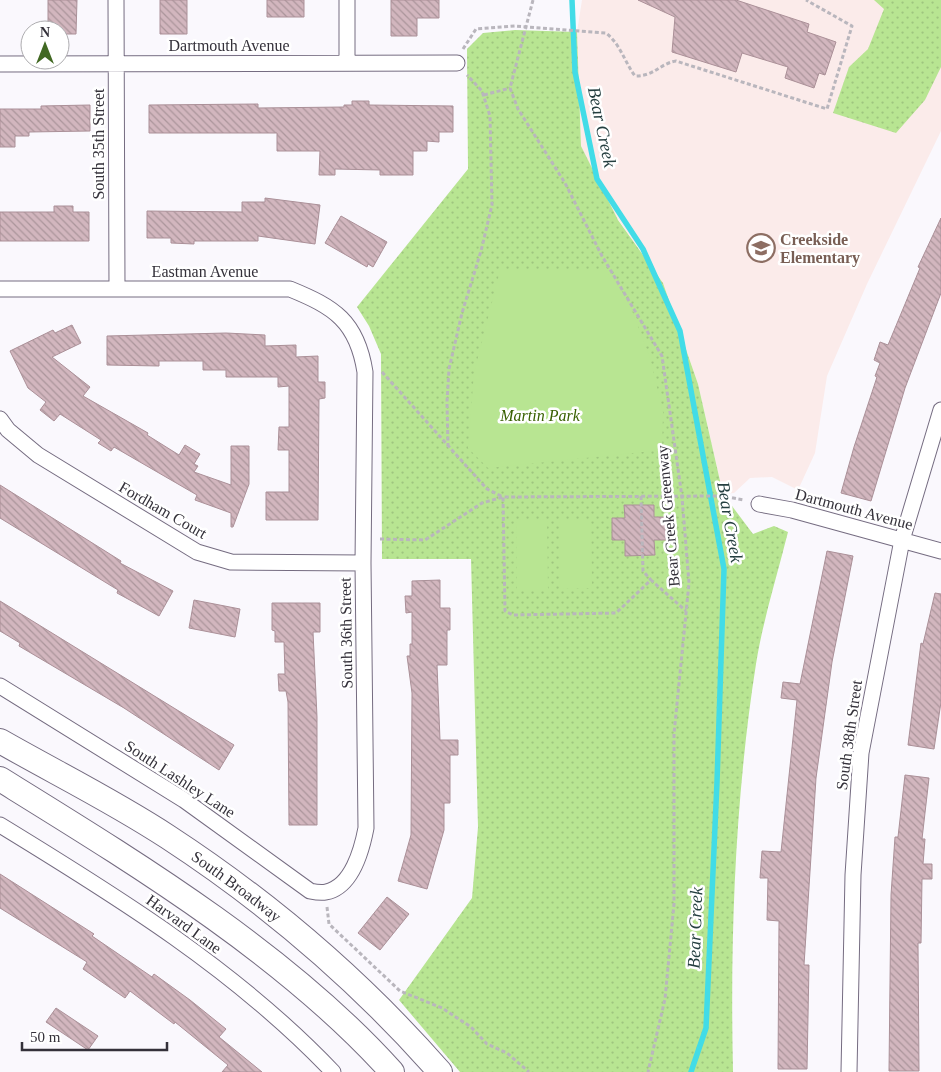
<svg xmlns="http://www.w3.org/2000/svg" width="941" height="1072" font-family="Georgia,serif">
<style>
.education{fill:#fbebea}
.park{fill:url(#park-dots)}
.garden{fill:#b8e592}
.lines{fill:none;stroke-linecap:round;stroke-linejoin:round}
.stream{stroke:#42dce7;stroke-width:5.5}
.building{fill:url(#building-back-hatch);stroke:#ab9098}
.street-casing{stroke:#756c81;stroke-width:17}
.primary-casing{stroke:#756c81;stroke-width:26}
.path{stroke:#b9b6bd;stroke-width:3;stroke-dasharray:4 2.5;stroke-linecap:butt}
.street{stroke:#fff;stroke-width:15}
.primary{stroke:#fff;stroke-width:24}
.labels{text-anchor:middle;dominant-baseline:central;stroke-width:5;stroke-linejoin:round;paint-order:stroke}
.street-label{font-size:16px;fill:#34313a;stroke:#fff}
.education-label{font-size:16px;font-weight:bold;fill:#785e54;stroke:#fff;text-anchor:start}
.park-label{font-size:16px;font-style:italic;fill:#386000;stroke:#fff}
.water-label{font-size:18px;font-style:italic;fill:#253f40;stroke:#fff}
</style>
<defs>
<pattern id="park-dots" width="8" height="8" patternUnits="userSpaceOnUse" patternTransform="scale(1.25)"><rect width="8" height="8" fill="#b8e592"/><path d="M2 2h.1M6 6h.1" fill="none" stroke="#9fc57f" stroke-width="1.8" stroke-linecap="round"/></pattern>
<pattern id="building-back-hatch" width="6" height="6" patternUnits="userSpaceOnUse" patternTransform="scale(1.25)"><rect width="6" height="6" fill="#d2b6be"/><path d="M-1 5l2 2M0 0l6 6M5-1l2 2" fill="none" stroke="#ab959b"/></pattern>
</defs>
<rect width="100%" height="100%" fill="#faf8fd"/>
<path class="education" d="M 582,0 L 941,0 L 941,131 L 867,284 L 827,376 L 815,453 L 798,490 L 772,477 L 750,478 L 734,493 L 723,494 L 698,384 L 663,283 L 613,212 L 581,146 L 577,32 Z"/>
<path class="park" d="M 874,0 L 941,0 L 941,67 L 925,100 L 896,133 L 833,113 L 849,67 L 868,49 L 884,9 Z
M 515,30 L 577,32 L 581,146 L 618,220 L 663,283 L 698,384 L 723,494 L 753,534 L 774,526 L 788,532 C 777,576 763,620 756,664 C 735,798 730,937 733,1072 L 460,1072 L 399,1000 L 472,898 L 478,827 L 471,559 L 382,559 L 381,354 L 369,326 L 357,307 L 468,169 L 467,49 L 483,33 Z"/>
<path class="garden" d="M 500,271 L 604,271 L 618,284 L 631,308 L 650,358 L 663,412 L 662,450 L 488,468 L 468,448 L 474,373 Z
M 547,519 L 548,589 L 517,589 L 516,520 Z
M 591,519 L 592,588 L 560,589 L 559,520 Z"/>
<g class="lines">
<path class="stream" d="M 572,0 L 575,72 L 597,179 L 643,249 L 680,331 L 724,569 L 717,782 L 706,1028 L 691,1072"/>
</g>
<path class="building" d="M 48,0 L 77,0 L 76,34 L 60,34 L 60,30 L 48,30 Z
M 160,0 L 187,0 L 187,34 L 160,34 Z
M 267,0 L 304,0 L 304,17 L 267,17 Z
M 391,0 L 439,0 L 439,18 L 417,18 L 417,36 L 391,36 Z
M 638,0 L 736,0 L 809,24 L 807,32 L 836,42 L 825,75 L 819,73 L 814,88 L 785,78 L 788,67 L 742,53 L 736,72 L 672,52 L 675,17 Z
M 352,101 L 369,101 L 369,105 L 453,106 L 453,132 L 439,132 L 439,142 L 427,141 L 427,151 L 413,151 L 413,175 L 380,175 L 380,170 L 335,169 L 335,175 L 319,175 L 320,151 L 277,151 L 277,133 L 149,133 L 149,105 L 258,104 L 258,108 L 344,107 L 344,105 L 352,105 Z
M 90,105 L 90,131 L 29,132 L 29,136 L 15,136 L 15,147 L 0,147 L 0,109 L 41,109 L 41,106 Z
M 265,198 L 320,205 L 315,244 L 258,236 L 258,241 L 194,241 L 194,244 L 171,243 L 171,238 L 147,238 L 147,211 L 242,212 L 242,202 L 265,202 Z
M 54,206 L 73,206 L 73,212 L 89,212 L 89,241 L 0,241 L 0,212 L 54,212 Z
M 341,216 L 387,242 L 373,267 L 368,264 L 367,267 L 325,243 Z
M 941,218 L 941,293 L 905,388 L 871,501 L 841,493 L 854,447 L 877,377 L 875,376 L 880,363 L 874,360 L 880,342 L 888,345 L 920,268 L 918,267 Z
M 72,325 L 81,343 L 52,357 L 90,387 L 83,396 L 148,433 L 147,435 L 179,455 L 185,445 L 200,454 L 194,464 L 198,466 L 194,472 L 231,485 L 231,446 L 249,446 L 249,484 L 233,527 L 231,527 L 231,513 L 195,500 L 197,495 L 114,447 L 111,451 L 98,443 L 101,440 L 60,414 L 54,421 L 40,410 L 46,402 L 28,388 L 10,351 L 53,330 L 55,333 Z
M 226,333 L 265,335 L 265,346 L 296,345 L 296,357 L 318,356 L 318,382 L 325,382 L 325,398 L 319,399 L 318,520 L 266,520 L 266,492 L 289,492 L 289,450 L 278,450 L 279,427 L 289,427 L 289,386 L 278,387 L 278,377 L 226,377 L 226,370 L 203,370 L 203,361 L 159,361 L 159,366 L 107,365 L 107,336 Z
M 0,485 L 121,561 L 120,563 L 173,591 L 159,616 L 117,593 L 118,590 L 0,518 Z
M 624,505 L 654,505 L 654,517 L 671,517 L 671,540 L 654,540 L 655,555 L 625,556 L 625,540 L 612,540 L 612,518 L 625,518 Z
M 827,551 L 853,556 L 832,662 L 816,778 L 804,965 L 809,965 L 807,1069 L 778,1069 L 779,921 L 767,920 L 768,878 L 760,878 L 762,851 L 781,852 L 797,700 L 781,698 L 783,682 L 800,684 Z
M 440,580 L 440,608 L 450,608 L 450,630 L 447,630 L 447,665 L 437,665 L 440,740 L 458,740 L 458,755 L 450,755 L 450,803 L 444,803 L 444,830 L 427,889 L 398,881 L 411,835 L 412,693 L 407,656 L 410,656 L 410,644 L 412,644 L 412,612 L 406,613 L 405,596 L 412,596 L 412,581 Z
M 935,593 L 941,594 L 941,702 L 934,749 L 908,745 L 921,643 L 923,644 Z
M 194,600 L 240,609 L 235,637 L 189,628 Z
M 0,601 L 234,745 L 219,770 L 124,708 L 19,646 L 20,643 L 0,631 Z
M 272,603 L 320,603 L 320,632 L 313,632 L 317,717 L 317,825 L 289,825 L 288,702 L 286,691 L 279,691 L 278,674 L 285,674 L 284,642 L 275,642 L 275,631 L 272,630 Z
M 905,775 L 929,778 L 922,839 L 925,839 L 923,864 L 932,864 L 932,879 L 922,879 L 921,943 L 918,943 L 919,1071 L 889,1071 L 891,895 L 895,837 L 898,837 Z
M 0,874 L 94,934 L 92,936 L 152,977 L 154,974 L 190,1000 L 226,1029 L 219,1037 L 262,1072 L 222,1072 L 228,1065 L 175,1022 L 174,1024 L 130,991 L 125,998 L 83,969 L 87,962 L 0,908 Z
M 387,897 L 409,914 L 380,950 L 358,933 Z
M 56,1008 L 98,1036 L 88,1050 L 46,1022 Z"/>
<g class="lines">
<defs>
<path id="street" d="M 116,0 L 117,288
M 347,0 L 347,62
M 0,64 L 457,63
M 0,289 L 290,289 C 334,307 357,321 365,372 L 363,563 L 366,828 C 362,849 352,887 326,892 C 321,893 315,892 310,891 L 184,800 L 0,686
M 0,419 L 8,430 L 38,455 L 197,552 L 231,562 L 363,563
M 759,504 L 792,510 L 941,551
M 0,825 C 118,897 237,971 333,1072
M 849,1072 L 853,875 L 861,753 L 902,540 L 941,410"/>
<g id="primary">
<path id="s1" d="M 0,741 C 56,773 115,802 168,837 C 269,903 361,982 440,1072"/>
<path d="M 0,779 C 134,862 286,954 392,1072"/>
</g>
</defs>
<use href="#street" class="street-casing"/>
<use href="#primary" class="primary-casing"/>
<path class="path" d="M 533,0 L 510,88 L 518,109 L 565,183 L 602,256 L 662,356 L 682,497 L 689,583 L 674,734 L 674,904 L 665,999 L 648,1072
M 463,49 L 476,29 L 515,26 L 606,33 C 621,45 624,61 635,76 C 655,76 659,64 676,61 L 827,109 L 852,26 L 806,0
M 484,95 L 510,88
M 382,372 L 487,489 L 503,497 L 505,611 L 513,615 L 616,613 L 651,580 L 686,611
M 448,447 L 447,402 L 449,369 L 462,313 L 481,251 L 492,205 L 490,116 L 482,91 L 467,75
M 641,496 L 643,571 L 651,580
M 380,539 L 425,540 L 482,503 L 503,497 L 722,496 L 744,500
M 327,907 L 329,924 L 400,991 L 442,1008 L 471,1027 L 487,1044 L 507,1053 L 529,1072"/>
<use href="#street" class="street"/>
<use href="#primary" class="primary"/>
</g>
<defs>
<symbol id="school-ring" viewBox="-11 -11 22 22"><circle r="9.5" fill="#fff" stroke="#8d6e63" stroke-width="1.5"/><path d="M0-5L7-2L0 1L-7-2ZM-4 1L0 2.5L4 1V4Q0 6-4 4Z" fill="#8d6e63"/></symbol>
</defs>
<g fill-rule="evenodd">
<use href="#school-ring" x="745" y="232" width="32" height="32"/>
</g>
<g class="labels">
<g class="street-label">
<text x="229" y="45">Dartmouth Avenue</text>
<text transform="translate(98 144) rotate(-90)">South 35th Street</text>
<text x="205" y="271">Eastman Avenue</text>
<text transform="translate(854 509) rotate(15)">Dartmouth Avenue</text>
<text transform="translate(163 510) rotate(30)">Fordham Court</text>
<text transform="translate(668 516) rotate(-95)">Bear Creek Greenway</text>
<text transform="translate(346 633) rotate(-91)">South 36th Street</text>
<text transform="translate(849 735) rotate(-82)">South 38th Street</text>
<text transform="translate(180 779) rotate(33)">South Lashley Lane</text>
<text stroke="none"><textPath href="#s1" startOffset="278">South Broadway</textPath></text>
<text transform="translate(184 924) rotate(36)">Harvard Lane</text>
</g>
<g class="education-label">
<text x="780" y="239">Creekside<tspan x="780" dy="18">Elementary</tspan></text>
</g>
<g class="park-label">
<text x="540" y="415">Martin Park</text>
</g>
<g class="water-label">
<text transform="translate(602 127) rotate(78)">Bear Creek</text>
<text transform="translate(730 522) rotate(80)">Bear Creek</text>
<text transform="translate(695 928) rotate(-88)">Bear Creek</text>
</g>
</g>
<g transform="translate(45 45)"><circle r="24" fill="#ffffff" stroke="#aeadb0"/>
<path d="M0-4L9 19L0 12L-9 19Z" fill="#416822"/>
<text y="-8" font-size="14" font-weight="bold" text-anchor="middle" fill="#34313a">N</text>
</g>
<path d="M22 1042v8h145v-8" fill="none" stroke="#34313a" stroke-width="2.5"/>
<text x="30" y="1042" font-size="15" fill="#34313a" stroke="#ffffff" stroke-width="4" paint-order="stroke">50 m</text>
</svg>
